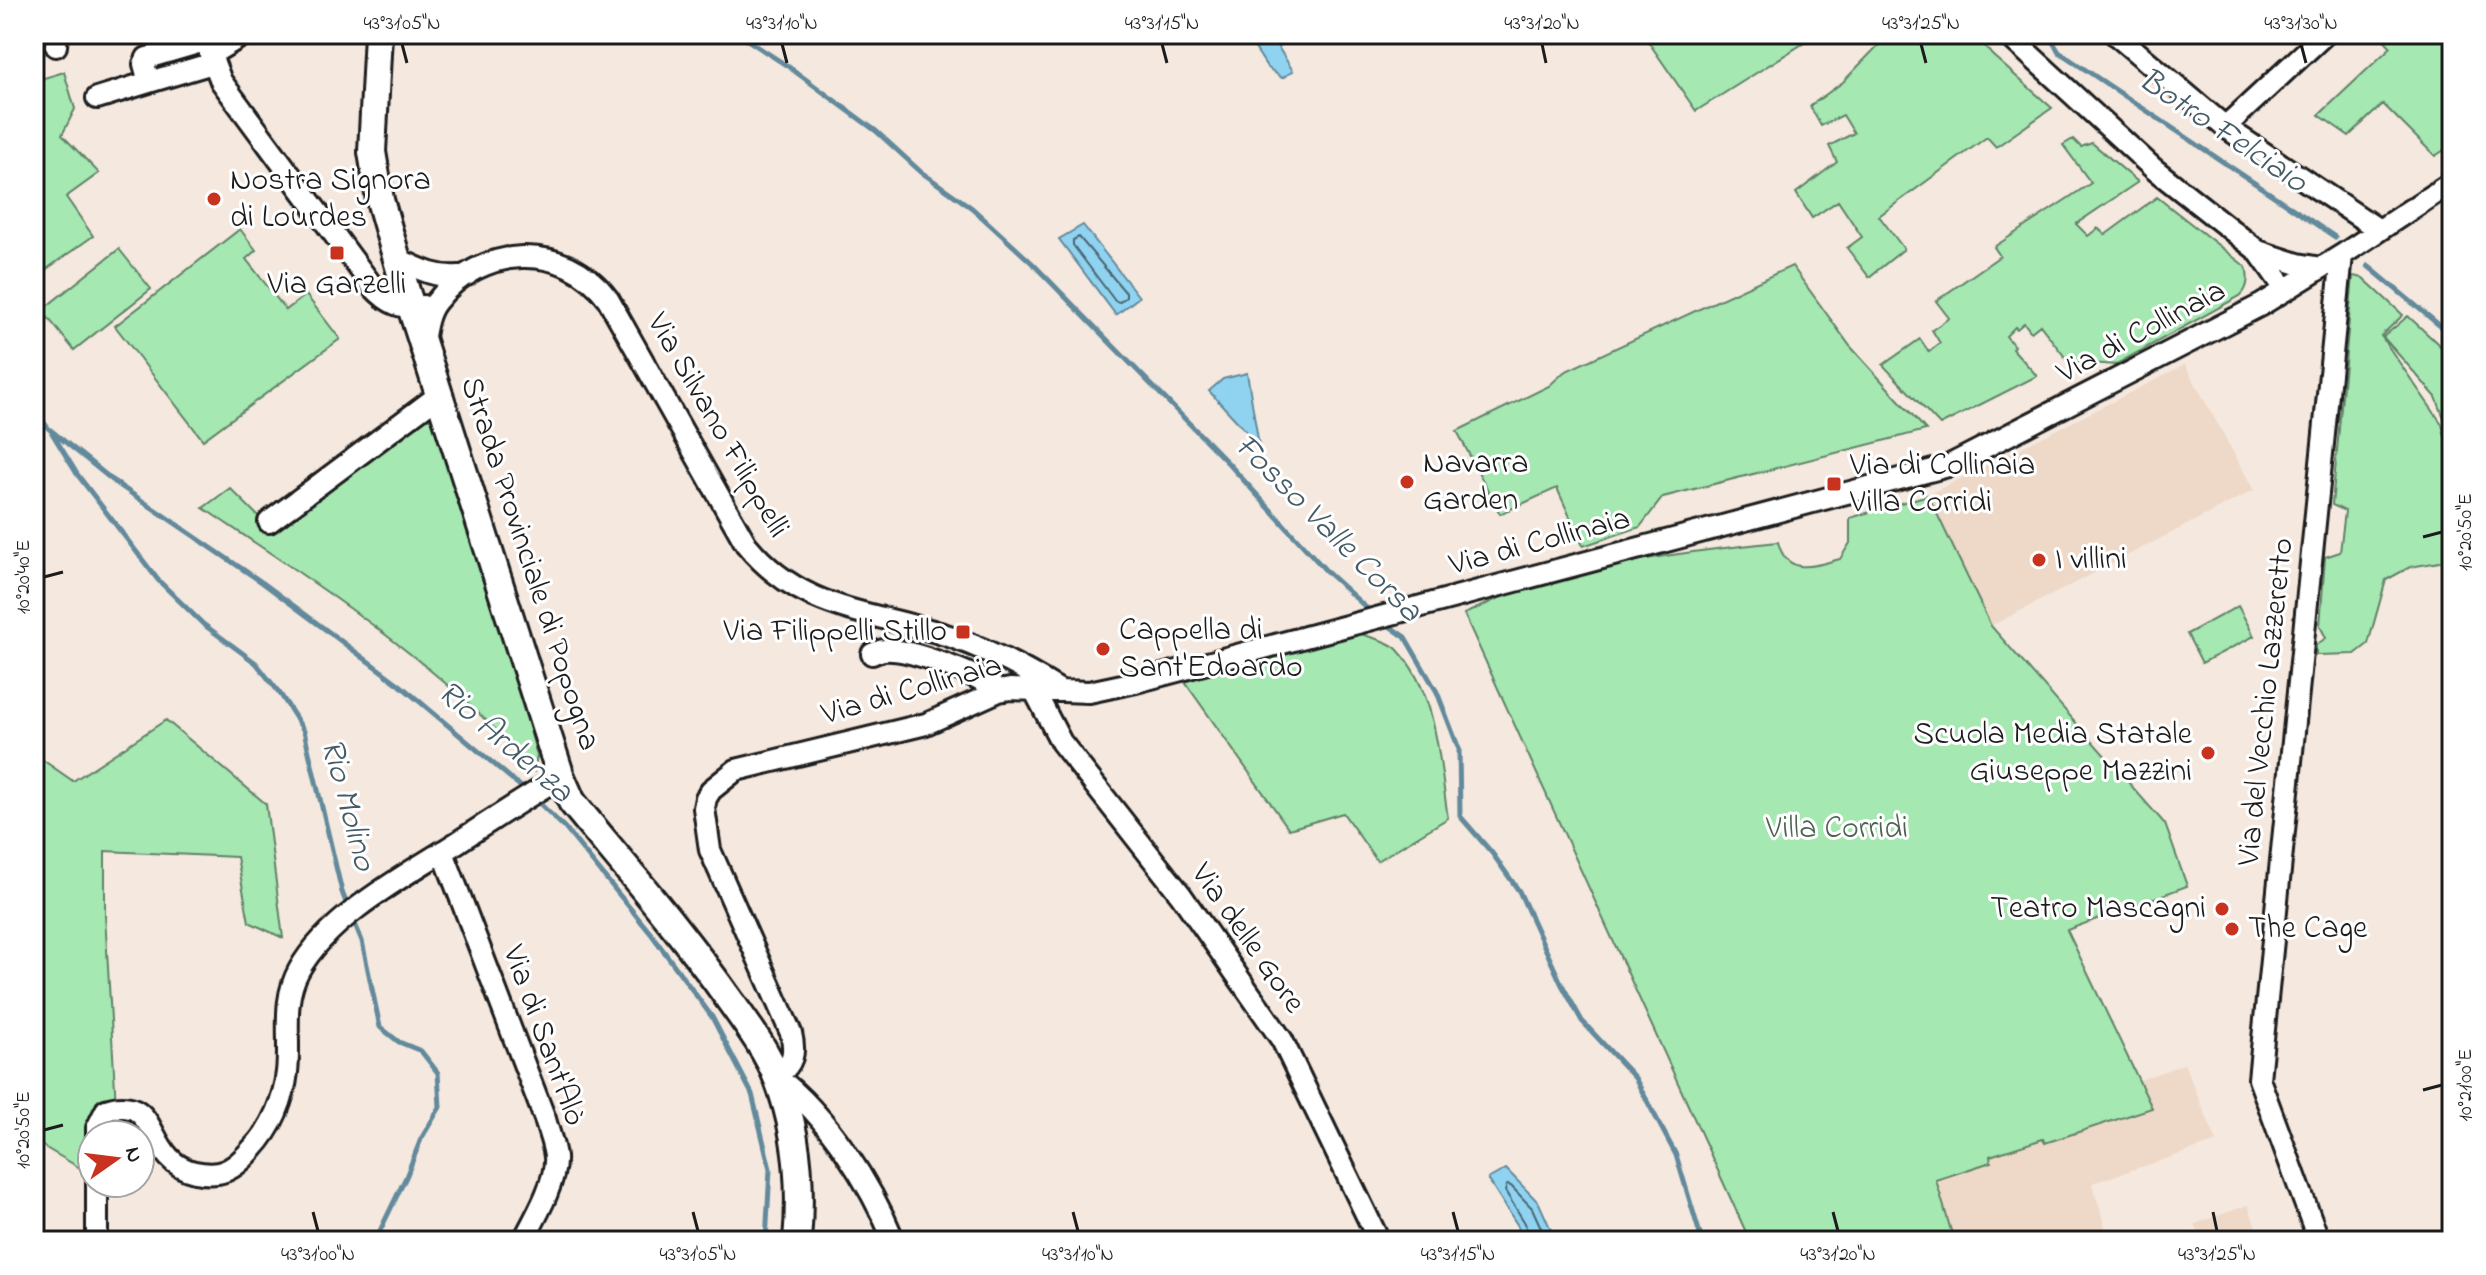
<svg xmlns="http://www.w3.org/2000/svg" width="2486" height="1275" font-family="'Indie Flower',sans-serif">
<style>
.built{fill:#eed8c7}
.green{fill:#a5e8b2;stroke:#608267;stroke-width:2}
.water{fill:#90d3f1;stroke:#628a9c;stroke-width:2}
.lines{fill:none;stroke-linecap:round;stroke-linejoin:round}
.shore{stroke:#4a6571;stroke-width:2}
.stream{stroke:#628a9c;stroke-width:5}
.minor-casing{stroke:#1c1c1c;stroke-width:26}
.major-casing{stroke:#1c1c1c;stroke-width:32}
.minor{stroke:#fff;stroke-width:20}
.major{stroke:#fff;stroke-width:26}
.ticks{fill:none;stroke:#1c1c1c;stroke-width:3}
.poi-dot{fill:#c8321e;stroke:#fff;stroke-width:3}
.labels{text-anchor:middle;dominant-baseline:central;stroke-width:6;stroke-linejoin:round;paint-order:stroke}
.poi-label{font-size:32px;fill:#1c1c1c;stroke:#fff;text-anchor:start}
.street-label{font-size:32px;fill:#1c1c1c;stroke:#fff}
.park-label{font-size:32px;fill:#4c6350;stroke:#fff}
.water-label{font-size:34px;font-style:italic;fill:#455c67;stroke:#fff}
.neatline{fill:none;stroke:#1c1c1c;stroke-width:3}
.ticks-label{font-size:20px;text-anchor:middle;fill:#1c1c1c}
</style>
<rect width="100%" height="100%" fill="#f5e8de"/>
<filter id="ink" filterUnits="userSpaceOnUse"><feTurbulence type="fractalNoise" baseFrequency=".0125" numOctaves="2"/><feDisplacementMap in="SourceGraphic" scale="16" xChannelSelector="R" yChannelSelector="G"/><feConvolveMatrix kernelMatrix="1 2 1 2 8 2 1 2 1" color-interpolation-filters="sRGB"/></filter>
<g filter="url(#ink)">
<path class="built" d="M 2185,365 L 2254,490 L 1991,626 L 1928,495 Z
M 2184,1064 L 2217,1142 L 2092,1183 L 2109,1241 L 1954,1241 L 1950,1225 L 1928,1176 L 2096,1120 L 2151,1109 L 2140,1080 Z
M 2248,1205 L 2261,1241 L 2202,1241 L 2195,1224 Z"/>
<path class="green" d="M 1643,34 L 1800,34 L 1807,41 L 1696,111 Z
M 1889,34 L 1975,34 L 1992,55 L 2052,108 L 1996,147 L 1987,137 L 1879,216 L 1904,249 L 1869,277 L 1847,248 L 1862,237 L 1838,201 L 1812,218 L 1796,193 L 1837,162 L 1829,146 L 1854,133 L 1843,115 L 1821,126 L 1810,106 L 1843,82 Z
M 2379,34 L 2452,34 L 2452,145 L 2435,156 L 2383,104 L 2349,136 L 2319,115 L 2391,47 Z
M 64,72 L 75,109 L 62,135 L 99,173 L 66,197 L 93,236 L 41,273 L 34,270 L 34,76 L 41,79 Z
M 2073,139 L 2081,147 L 2092,143 L 2138,182 L 2076,224 L 2088,236 L 2098,228 L 2105,235 L 2157,197 L 2246,267 C 2249,278 2249,288 2240,296 L 2115,365 L 2068,361 L 2040,325 L 2031,332 L 2024,323 L 2017,329 L 2015,327 L 2006,336 L 2014,346 L 2012,348 L 2037,376 L 1940,425 L 1883,365 L 1920,339 L 1929,352 L 1940,343 L 1932,330 L 1949,318 L 1936,301 L 2000,256 L 1994,247 L 2091,183 L 2063,145 Z
M 240,229 L 256,250 L 246,259 L 286,310 L 306,295 L 340,339 L 203,440 L 115,326 Z
M 119,249 L 151,289 L 74,350 L 42,310 Z
M 1792,266 L 1850,346 L 1926,430 L 1663,497 L 1640,527 L 1583,546 L 1557,488 L 1500,514 L 1457,431 L 1549,386 L 1564,372 Z
M 2353,276 L 2363,278 L 2403,315 L 2381,336 L 2442,424 L 2448,449 L 2452,454 L 2452,560 L 2410,567 L 2386,580 L 2368,644 L 2355,654 L 2316,655 L 2316,645 L 2326,638 L 2320,626 L 2325,557 L 2340,552 L 2345,511 L 2332,505 Z
M 2408,316 L 2452,357 L 2452,439 L 2436,397 L 2383,337 Z
M 433,412 L 522,700 L 537,756 L 534,771 C 442,664 319,586 203,508 L 230,488 L 274,532 Z
M 1928,495 L 1991,626 L 2165,824 L 2187,886 L 2067,930 L 2152,1108 L 2045,1143 L 2043,1139 L 1990,1156 L 1991,1162 L 1936,1180 L 1954,1241 L 1750,1241 L 1464,614 C 1483,606 1502,596 1521,589 C 1603,562 1692,551 1778,542 C 1787,577 1813,566 1840,559 L 1850,543 L 1850,518 Z
M 2238,606 L 2254,636 L 2202,663 L 2187,634 Z
M 1352,631 C 1364,636 1388,640 1397,649 C 1438,693 1439,762 1448,818 L 1377,861 L 1343,813 L 1289,829 L 1182,678 Z
M 166,720 L 266,804 L 283,938 L 249,922 L 237,857 L 105,851 L 105,915 L 116,1107 L 92,1135 L 92,1175 L 34,1141 L 34,754 L 73,781 Z"/>
<path class="water" d="M 1246,34 L 1270,34 L 1293,71 L 1282,78 L 1267,67 Z
M 1083,225 L 1139,297 L 1116,315 L 1059,239 Z
M 1247,373 L 1259,445 L 1209,391 L 1223,379 Z
M 1506,1169 L 1539,1203 L 1556,1241 L 1522,1241 L 1518,1226 L 1488,1179 Z"/>
<g class="lines">
<path class="shore" d="M 1079,237 L 1126,293 L 1126,297 L 1120,302 L 1115,301 L 1073,245 L 1073,240 Z
M 1529,1241 L 1525,1223 L 1505,1191 L 1507,1185 L 1511,1186 L 1532,1208 L 1547,1241"/>
<path class="stream" d="M 738,34 L 789,67 L 876,131 L 921,172 L 972,208 L 1032,263 L 1228,463 L 1328,573 L 1371,612
M 2048,34 L 2059,52 L 2335,237
M 2368,266 L 2445,330 L 2452,339
M 34,409 L 48,428 L 116,483 L 263,583 L 400,685 L 526,791
M 52,433 L 77,474 L 158,580 L 203,624 L 256,663 L 281,695 L 304,731 L 342,892 L 349,910
M 1385,623 L 1405,637 L 1437,692 L 1459,749 L 1460,816 L 1492,853 L 1519,891 L 1561,983 L 1582,1021 L 1635,1078 L 1676,1155 L 1702,1241
M 534,798 L 564,827 L 652,935 L 712,1017 L 752,1094 L 770,1169 L 766,1241
M 353,919 L 362,941 L 380,1027 L 399,1042 L 421,1051 L 438,1073 L 440,1107 L 421,1139 L 406,1177 L 375,1241"/>
<defs>
<path id="minor" d="M 203,34 L 221,81 L 373,287 C 388,303 401,310 423,306
M 2007,34 L 2154,169 L 2258,251 L 2285,289
M 2115,34 L 2225,127 L 2379,230
M 205,41 L 147,58 L 144,64 L 149,82 L 213,63
M 56,46 L 57,34
M 210,55 L 245,34
M 97,98 L 149,82
M 2225,127 L 2325,34
M 2258,251 L 2298,264 L 2321,268
M 396,258 C 420,270 440,280 467,275
M 423,343 C 425,330 427,313 436,302 C 480,245 564,240 608,299 L 746,544 C 802,613 871,610 949,636 C 987,649 1024,668 1059,690
M 269,522 L 439,395
M 872,654 C 874,653 882,650 884,650 C 910,648 979,675 999,691
M 1034,690 L 1061,742 L 1181,895 L 1282,1040 L 1379,1241
M 443,852 L 545,1119 C 548,1131 554,1145 555,1157 C 557,1181 534,1220 523,1241
M 97,1135 L 97,1128 L 106,1110 C 162,1092 143,1161 195,1172 C 205,1174 215,1175 225,1171 C 236,1167 245,1157 253,1148 C 272,1128 284,1099 287,1072 C 291,1038 281,1002 299,970 C 329,916 406,875 458,842 C 492,820 526,797 561,777
M 97,1241 L 97,1183
M 894,1241 C 870,1183 827,1115 777,1077 C 793,1063 796,1054 791,1033 L 710,850 L 704,808 L 706,798 L 711,790 L 736,770 L 926,724 L 999,691 L 1010,689 L 1089,692 L 1136,682 L 1948,466 L 2261,305 L 2342,255 L 2452,182
M 2319,1241 L 2259,1079 L 2342,255"/>
<path id="major" d="M 378,34 L 372,152 L 380,200 L 406,291 L 561,777 L 572,802 C 626,868 682,932 731,1002 C 749,1027 767,1051 778,1080 C 798,1132 802,1186 797,1241"/>
</defs>
<use href="#minor" class="minor-casing"/>
<use href="#major" class="major-casing"/>
<use href="#minor" class="minor"/>
<use href="#major" class="major"/>
</g>
</g>
<path class="ticks" d="M 402,44 L 407,63M 782,44 L 787,63M 1162,44 L 1167,63M 1542,44 L 1546,63M 1921,44 L 1926,63M 2301,44 L 2306,63M 2423,537 L 2442,532M 44,577 L 63,572M 2423,1090 L 2442,1085M 44,1130 L 63,1125M 313,1212 L 318,1231M 693,1212 L 698,1231M 1073,1212 L 1078,1231M 1453,1212 L 1458,1231M 1833,1212 L 1838,1231M 2213,1212 L 2217,1231"/>
<g class="poi-dot">
<circle cx="214" cy="199" r="8"/>
<rect x="329" y="245" width="16" height="16" rx="4"/>
<circle cx="1407" cy="482" r="8"/>
<rect x="1826" y="476" width="16" height="16" rx="4"/>
<circle cx="2039" cy="560" r="8"/>
<rect x="955" y="624" width="16" height="16" rx="4"/>
<circle cx="1103" cy="649" r="8"/>
<circle cx="2208" cy="753" r="8"/>
<circle cx="2222" cy="909" r="8"/>
<circle cx="2232" cy="929" r="8"/>
</g>
<g class="labels">
<g class="poi-label">
<text x="230" y="181">Nostra Signora<tspan x="230" dy="37">di Lourdes</tspan></text>
<text x="337" y="285" text-anchor="middle">Via Garzelli</text>
<text x="1423" y="464">Navarra<tspan x="1423" dy="37">Garden</tspan></text>
<text x="1850" y="466">Via di Collinaia<tspan x="1850" dy="37">Villa Corridi</tspan></text>
<text x="2055" y="560">I villini</text>
<text x="1119" y="631">Cappella di<tspan x="1119" dy="37">Sant'Edoardo</tspan></text>
<text x="947" y="632" text-anchor="end">Via Filippelli Stillo</text>
<text x="2192" y="735" text-anchor="end">Scuola Media Statale<tspan x="2192" dy="37">Giuseppe Mazzini</tspan></text>
<text x="2206" y="909" text-anchor="end">Teatro Mascagni</text>
<text x="2248" y="929">The Cage</text>
</g>
<g class="street-label">
<text transform="translate(2142 333) rotate(-28)">Via di Collinaia</text>
<text transform="translate(717 426) rotate(60)">Via Silvano Filippelli</text>
<text transform="translate(1540 543) rotate(-15)">Via di Collinaia</text>
<text transform="translate(529 564) rotate(72)">Strada Provinciale di Popogna</text>
<text transform="translate(912 691) rotate(-16)">Via di Collinaia</text>
<text transform="translate(2267 702) rotate(-84)">Via del Vecchio Lazzeretto</text>
<text transform="translate(1247 939) rotate(55)">Via delle Gore</text>
<text transform="translate(543 1036) rotate(70)">Via di Sant'Alò</text>
</g>
<g class="park-label">
<text x="1837" y="829">Villa Corridi</text>
</g>
<g class="water-label">
<text transform="translate(2222 132) rotate(34)">Botro Felciaio</text>
<text transform="translate(1327 529) rotate(45)">Fosso Valle Corsa</text>
<text transform="translate(504 743) rotate(41)">Rio Ardenza</text>
<text transform="translate(347 805) rotate(75)">Rio Molino</text>
</g>
</g>
<rect width="2486" height="1275" fill="none" stroke="#fff" stroke-width="88"/>
<g transform="translate(116 1159) rotate(76)"><circle r="38" fill="#ffffff" stroke="#a4a4a4" stroke-width="2"/>
<path d="M0-6L14 30L0 20L-14 30Z" fill="#c8321e"/>
<text y="-12" font-size="22" font-weight="bold" text-anchor="middle" fill="#1c1c1c">N</text>
</g>
<rect x="44" y="44" width="2398" height="1187" class="neatline"/>
<g class="ticks-label">
<text x="402" y="29">43°31'05"N</text>
<text x="782" y="29">43°31'10"N</text>
<text x="1162" y="29">43°31'15"N</text>
<text x="1542" y="29">43°31'20"N</text>
<text x="1921" y="29">43°31'25"N</text>
<text x="2301" y="29">43°31'30"N</text>
<text transform="translate(2464 532) rotate(-90)" y="7">10°20'50"E</text>
<text transform="translate(22 577) rotate(-90)" y="7">10°20'40"E</text>
<text transform="translate(2464 1085) rotate(-90)" y="7">10°21'00"E</text>
<text transform="translate(22 1130) rotate(-90)" y="7">10°20'50"E</text>
<text x="318" y="1260">43°31'00"N</text>
<text x="698" y="1260">43°31'05"N</text>
<text x="1078" y="1260">43°31'10"N</text>
<text x="1458" y="1260">43°31'15"N</text>
<text x="1838" y="1260">43°31'20"N</text>
<text x="2217" y="1260">43°31'25"N</text>
</g>
</svg>
